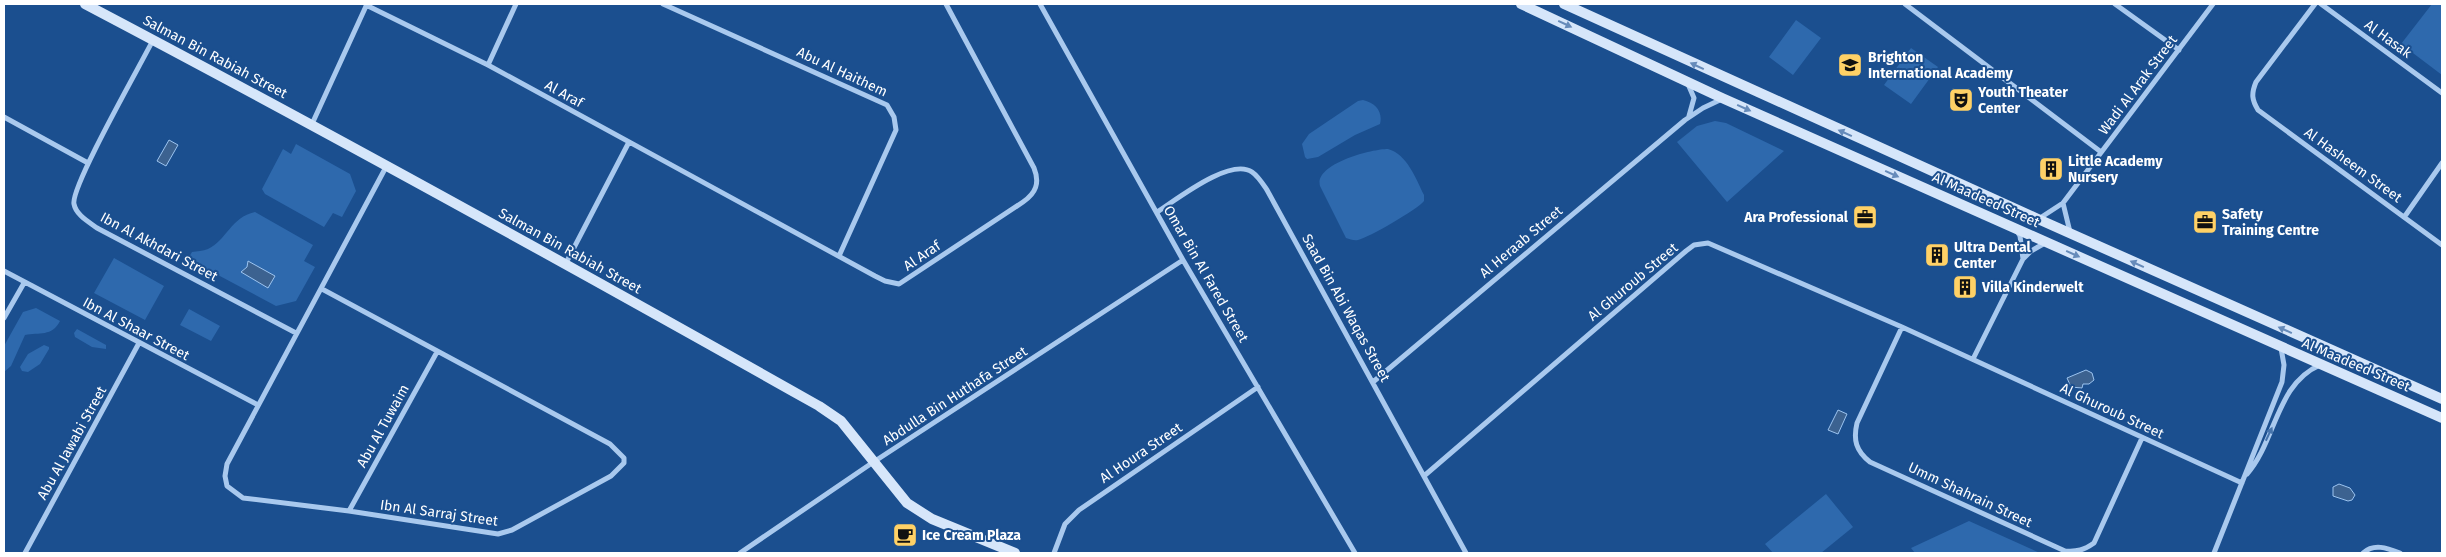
<svg xmlns="http://www.w3.org/2000/svg" width="2446" height="557" font-family="'Fira Sans',sans-serif">
<style>
.green{fill:#2e69ad}
.water{fill:#3c6290;stroke:#9cc4f0}
.lines{fill:none;stroke-linecap:round;stroke-linejoin:round}
.street{stroke:#a9c9ee;stroke-width:5}
.secondary{stroke:#d6e6fa;stroke-width:10}
.oneway{fill:#668bba}
.oneway2{fill:#4674ac}
.labels{text-anchor:middle;dominant-baseline:central;stroke-width:4;stroke-linejoin:round;paint-order:stroke}
.street-label{font-size:14px;fill:#fff;stroke:#1b4f8f}
.poi-label{font-size:14px;font-weight:bold;fill:#fff;stroke:#1b4f8f;text-anchor:start}
</style>
<rect width="100%" height="100%" fill="#1b4f8f"/>
<path class="green" d="M 2432,4 L 2442,4 L 2442,75 L 2401,44 Z
M 1796,20 L 1821,38 L 1793,75 L 1769,57 Z
M 1911,48 L 1938,67 L 1911,104 L 1884,85 Z
M 1363,100 C 1376,103 1383,112 1380,124 L 1355,135 L 1318,157 L 1307,159 L 1305,157 L 1302,144 L 1309,134 L 1358,101 Z
M 1715,121 L 1726,123 L 1784,151 L 1727,202 L 1677,142 L 1697,126 Z
M 296,144 L 350,174 L 356,191 L 342,217 L 333,213 L 324,227 L 265,194 L 262,189 L 283,149 L 291,154 Z
M 1388,149 C 1407,154 1416,179 1424,195 L 1424,201 C 1418,209 1368,238 1358,240 C 1354,241 1350,239 1346,238 L 1320,186 C 1314,164 1371,149 1388,149 Z
M 255,212 L 313,245 L 304,261 L 315,267 L 296,301 L 276,306 L 188,259 L 192,252 C 197,251 203,251 208,249 C 226,241 231,217 255,212 Z
M 114,258 L 164,286 L 145,320 L 94,293 Z
M 36,308 L 60,321 C 52,337 39,332 25,335 L 11,366 L 4,372 L 4,346 L 23,312 Z
M 189,309 L 220,326 L 211,341 L 180,325 Z
M 77,329 L 106,345 L 106,349 L 92,347 L 75,337 L 74,333 Z
M 44,345 L 49,347 L 49,349 L 40,364 L 28,372 L 22,371 L 20,367 L 28,354 Z
M 1826,494 L 1853,527 L 1821,553 L 1773,553 L 1765,544 Z
M 1969,521 L 2040,553 L 1915,553 L 1911,548 Z"/>
<path class="water" d="M 169,140 L 178,145 L 166,166 L 157,161 Z
M 248,261 L 275,276 L 268,288 L 241,272 L 247,267 Z
M 2086,370 L 2092,373 L 2094,380 L 2089,384 L 2083,384 L 2082,388 L 2071,387 L 2067,378 Z
M 1838,410 L 1847,414 L 1838,434 L 1828,430 Z
M 2339,484 L 2350,488 L 2355,495 L 2352,500 L 2348,501 L 2333,496 L 2333,487 Z"/>
<g class="lines">
<path class="street" d="M 663,4 L 887,105 L 894,117 L 896,130 L 839,256
M 1040,4 L 1183,260 L 1355,553
M 1905,4 L 2101,152
M 2115,4 L 2179,50
M 2315,4 L 2256,82 C 2251,94 2252,100 2258,110 L 2442,245
M 2321,4 L 2442,93
M 366,5 L 488,65 L 875,276 L 885,281 L 899,284 L 1023,202 C 1036,193 1040,183 1034,168 L 946,4
M 153,40 C 141,64 70,188 74,204 C 76,215 89,222 97,228 L 296,333
M 488,65 L 516,4
M 1688,84 L 1694,98 L 1689,116
M 4,117 L 88,163
M 312,124 L 367,4
M 2063,203 L 2070,232
M 1157,212 C 1176,200 1230,157 1252,172 C 1258,176 1263,184 1267,190 L 1466,553
M 2405,216 L 2442,163
M 2040,218 L 2063,203 L 2213,4
M 2017,231 L 2020,236 L 2023,259
M 566,263 L 629,142
M 4,271 L 258,405
M 322,289 L 610,444 L 624,458 L 624,463 L 611,476 L 512,530 L 498,534 L 349,511 L 243,498 L 227,486 L 225,476 L 227,464 L 386,167
M 4,318 L 24,283
M 1902,327 L 1857,423 C 1853,440 1856,451 1870,462 L 2065,551 C 2077,552 2084,550 2094,543 L 2142,438
M 1973,359 L 2023,259 L 2031,251 L 2045,243
M 1373,382 L 1685,120 L 1703,108 L 1722,99
M 2247,474 C 2276,441 2276,384 2320,365
M 1424,476 L 1686,251 L 1694,245 L 1708,243 L 1902,327 L 2242,483
M 349,511 L 437,352
M 25,553 L 139,343
M 740,553 L 872,463 L 1183,260
M 1054,553 L 1065,524 L 1079,510 L 1258,387
M 2214,553 L 2282,382 L 2284,365 L 2281,348
M 2363,553 C 2374,543 2387,548 2400,553"/>
<path class="secondary" d="M 85,4 C 332,134 576,269 819,406 L 841,421 L 907,503 L 932,519 L 1015,553
M 1521,4 L 1722,98 L 2442,418
M 1564,4 L 2038,219 L 2442,399"/>
</g>
<defs><path id="oneway-solid" d="M-6-.8H1V-3.2L6.5 0L1 3.2V.8H-6Z" transform="scale(1.25)"/></defs>
<g class="oneway">
<use href="#oneway-solid" transform="translate(1565 24) rotate(25)"/>
<use href="#oneway-solid" transform="translate(1697 66) rotate(-155)"/>
<use href="#oneway-solid" transform="translate(1744 108) rotate(24)"/>
<use href="#oneway-solid" transform="translate(1845 133) rotate(-156)"/>
<use href="#oneway-solid" transform="translate(1892 174) rotate(24)"/>
<use href="#oneway-solid" transform="translate(2073 254) rotate(24)"/>
<use href="#oneway-solid" transform="translate(2137 264) rotate(-156)"/>
<use href="#oneway-solid" transform="translate(2285 330) rotate(-156)"/>
</g>
<use class="oneway2" href="#oneway-solid" transform="translate(2269 434) rotate(-65)"/>
<defs>
<symbol id="school-square" viewBox="-11 -11 22 22"><rect x="-9" y="-9" width="18" height="18" rx="4" fill="#ffd166" stroke="#1b4f8f"/><path d="M0-5L7-2L0 1L-7-2ZM-4 1L0 2.5L4 1V4Q0 6-4 4Z" fill="#111"/></symbol>
<symbol id="theatre-square" viewBox="-11 -11 22 22"><rect x="-9" y="-9" width="18" height="18" rx="4" fill="#ffd166" stroke="#1b4f8f"/><path d="M-5-5.5Q0-4 5-5.5V0Q5 5 0 6Q-5 5-5 0ZM-3.3-2.5H-1v1.5H-3.3ZM1-2.5H3.3v1.5H1ZM-2.8 1Q0 5.5 2.8 1Z" fill="#111"/></symbol>
<symbol id="building-square" viewBox="-11 -11 22 22"><rect x="-9" y="-9" width="18" height="18" rx="4" fill="#ffd166" stroke="#1b4f8f"/><path d="M-4-6H4V6H1V3H-1V6H-4ZM-2.5-4.3h1.7v1.8h-1.7ZM.8-4.3h1.7v1.8H.8ZM-2.5-1h1.7V.8h-1.7ZM.8-1h1.7V.8H.8Z" fill="#111"/></symbol>
<symbol id="office-square" viewBox="-11 -11 22 22"><rect x="-9" y="-9" width="18" height="18" rx="4" fill="#ffd166" stroke="#1b4f8f"/><path d="M-6-3h4V-5.5h4V-3h4V5H-6ZM-1-4.5V-3h2v-1.5ZM-6 0V1H6V0Z" fill="#111"/></symbol>
<symbol id="cafe-square" viewBox="-11 -11 22 22"><rect x="-9" y="-9" width="18" height="18" rx="4" fill="#ffd166" stroke="#1b4f8f"/><path d="M-5.5-4.5H6V0H3Q3 3.5 0 3.5H-2.5Q-5.5 3.5-5.5 0ZM3-3.2v2h1.7v-2ZM-6 4.5H4V6H-6Z" fill="#111"/></symbol>
</defs>
<g fill-rule="evenodd">
<use href="#school-square" x="1836" y="51" width="28" height="28"/>
<use href="#theatre-square" x="1947" y="86" width="28" height="28"/>
<use href="#building-square" x="2037" y="155" width="28" height="28"/>
<use href="#office-square" x="1851" y="203" width="28" height="28"/>
<use href="#office-square" x="2191" y="208" width="28" height="28"/>
<use href="#building-square" x="1923" y="241" width="28" height="28"/>
<use href="#building-square" x="1951" y="273" width="28" height="28"/>
<use href="#cafe-square" x="891" y="521" width="28" height="28"/>
</g>
<g class="labels">
<g class="street-label">
<text transform="translate(2388 39) rotate(36)">Al Hasak</text>
<text transform="translate(215 57) rotate(28)">Salman Bin Rabiah Street</text>
<text transform="translate(842 72) rotate(25)">Abu Al Haithem</text>
<text transform="translate(2138 85) rotate(-53)">Wadi Al Arak Street</text>
<text transform="translate(564 94) rotate(29)">Al Araf</text>
<text transform="translate(2353 165) rotate(36)">Al Hasheem Street</text>
<text transform="translate(1986 200) rotate(24)">Al Maadeed Street</text>
<text transform="translate(1521 242) rotate(-40)">Al Heraab Street</text>
<text transform="translate(159 247) rotate(28)">Ibn Al Akhdari Street</text>
<text transform="translate(570 251) rotate(29)">Salman Bin Rabiah Street</text>
<text transform="translate(922 256) rotate(-34)">Al Araf</text>
<text transform="translate(1206 274) rotate(60)">Omar Bin Al Fared Street</text>
<text transform="translate(1633 282) rotate(-40)">Al Ghuroub Street</text>
<text transform="translate(1346 308) rotate(61)">Saad Bin Abi Waqas Street</text>
<text transform="translate(136 329) rotate(28)">Ibn Al Shaar Street</text>
<text transform="translate(2356 365) rotate(23)">Al Maadeed Street</text>
<text transform="translate(955 396) rotate(-33)">Abdulla Bin Huthafa Street</text>
<text transform="translate(2112 411) rotate(25)">Al Ghuroub Street</text>
<text transform="translate(383 426) rotate(-61)">Abu Al Tuwaim</text>
<text transform="translate(72 443) rotate(-61)">Abu Al Jawabi Street</text>
<text transform="translate(1141 453) rotate(-34)">Al Houra Street</text>
<text transform="translate(1970 495) rotate(25)">Umm Shahrain Street</text>
<text transform="translate(439 513) rotate(8)">Ibn Al Sarraj Street</text>
</g>
<g class="poi-label">
<text x="1868" y="57">Brighton<tspan x="1868" dy="16">International Academy</tspan></text>
<text x="1978" y="92">Youth Theater<tspan x="1978" dy="16">Center</tspan></text>
<text x="2068" y="161">Little Academy<tspan x="2068" dy="16">Nursery</tspan></text>
<text x="2222" y="214">Safety<tspan x="2222" dy="16">Training Centre</tspan></text>
<text x="1848" y="217" text-anchor="end">Ara Professional</text>
<text x="1954" y="247">Ultra Dental<tspan x="1954" dy="16">Center</tspan></text>
<text x="1982" y="287">Villa Kinderwelt</text>
<text x="922" y="535">Ice Cream Plaza</text>
</g>
</g>
<rect width="2446" height="557" fill="none" stroke="#ffffff" stroke-width="10"/>
</svg>
